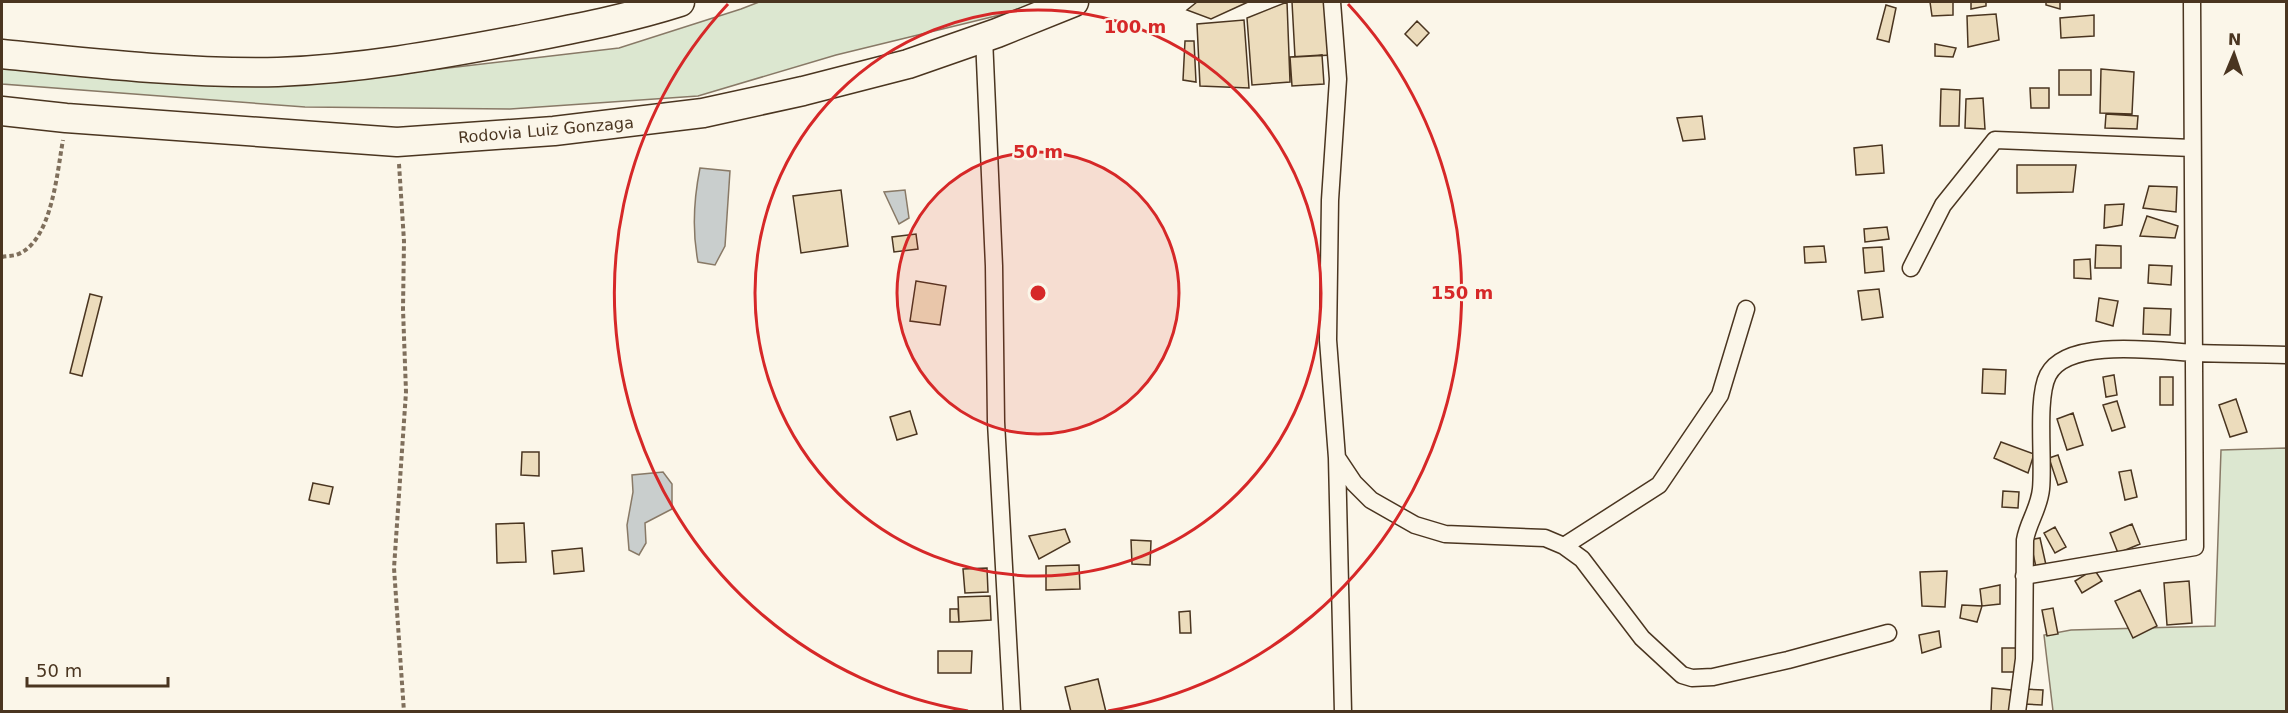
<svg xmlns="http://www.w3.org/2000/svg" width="2288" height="713" font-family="'DejaVu Sans',sans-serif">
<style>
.green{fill:#dce7d0;stroke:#887966;stroke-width:1.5}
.water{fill:#c9cecd;stroke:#887966;stroke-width:1.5}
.building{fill:#ecdcbc;stroke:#4a3520;stroke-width:1.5}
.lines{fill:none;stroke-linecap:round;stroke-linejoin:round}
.minor-casing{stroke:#4a3520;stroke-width:19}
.trunk-casing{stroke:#4a3520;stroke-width:31}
.path{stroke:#7f6f5c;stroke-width:4;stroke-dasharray:4.5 3;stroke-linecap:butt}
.minor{stroke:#fbf6e9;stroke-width:16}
.trunk{stroke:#fbf6e9;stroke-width:28}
.ring{fill:none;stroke:#d62828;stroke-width:3}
.labels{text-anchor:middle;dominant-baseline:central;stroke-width:4.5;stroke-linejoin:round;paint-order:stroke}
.street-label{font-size:16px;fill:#4a3520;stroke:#fbf6e9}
.centre{fill:#d62828;stroke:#fbf6e9;stroke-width:3}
.ring-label{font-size:18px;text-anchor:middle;font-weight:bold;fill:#d62828;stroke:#fbf6e9;stroke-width:4.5;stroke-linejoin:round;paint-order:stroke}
</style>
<rect width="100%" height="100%" fill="#fbf6e9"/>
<path class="green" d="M 759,2 L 1039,2 L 1008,13 L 836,55 L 698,96 L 510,109 L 305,107 L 2,84 L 2,64 L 354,79 L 619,48 L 741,9 Z
M 2286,448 L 2286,711 L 2053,711 L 2044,635 L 2071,630 L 2215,626 L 2221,450 Z"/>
<path class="water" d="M 700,168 L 730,171 L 725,246 L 715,265 L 698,262 C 692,231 694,198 700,168 Z
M 905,190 L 909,218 L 899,224 L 884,192 Z
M 663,472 L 672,484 L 672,509 L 645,523 L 646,543 L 639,555 L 629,550 L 627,525 L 633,492 L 632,475 Z"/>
<path class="building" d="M 1197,2 L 1248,2 L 1211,19 L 1187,10 Z
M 1287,2 L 1290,82 L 1252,85 L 1247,18 Z
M 1292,2 L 1327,2 L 1331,55 L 1295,57 Z
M 1930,2 L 1953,2 L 1953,15 L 1932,16 Z
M 1971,2 L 1986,2 L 1986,6 L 1971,9 Z
M 2046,2 L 2060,2 L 2060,9 L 2046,5 Z
M 1886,5 L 1896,8 L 1889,42 L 1877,39 Z
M 1996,14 L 1999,40 L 1968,47 L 1967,16 Z
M 2094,15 L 2094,36 L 2061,38 L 2060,18 Z
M 1244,20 L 1249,88 L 1200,86 L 1197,24 Z
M 1417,21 L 1429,33 L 1417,46 L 1405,34 Z
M 1185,41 L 1194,41 L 1196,82 L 1183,80 Z
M 1935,44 L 1956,48 L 1953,57 L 1935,56 Z
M 1322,55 L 1324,84 L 1292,86 L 1290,57 Z
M 2101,69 L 2134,72 L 2132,114 L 2100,113 Z
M 2059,70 L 2091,70 L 2091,95 L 2059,95 Z
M 2030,88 L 2049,88 L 2049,108 L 2031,108 Z
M 1941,89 L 1960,90 L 1959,126 L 1940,126 Z
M 1983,98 L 1985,129 L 1965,128 L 1966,99 Z
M 2106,114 L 2138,116 L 2137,129 L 2105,128 Z
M 1702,116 L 1705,139 L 1683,141 L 1677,118 Z
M 1882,145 L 1884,173 L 1856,175 L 1854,148 Z
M 2017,165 L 2076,165 L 2073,192 L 2017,193 Z
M 2149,186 L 2177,187 L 2176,212 L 2143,208 Z
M 841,190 L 848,246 L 801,253 L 793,196 Z
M 2124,204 L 2122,225 L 2104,228 L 2105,205 Z
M 2147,216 L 2178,226 L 2175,238 L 2140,236 Z
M 1887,227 L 1889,239 L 1865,242 L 1864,229 Z
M 916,234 L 918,249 L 894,252 L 892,237 Z
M 2096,245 L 2121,246 L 2121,268 L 2095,268 Z
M 1824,246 L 1826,262 L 1805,263 L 1804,247 Z
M 1882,247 L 1884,271 L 1865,273 L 1863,248 Z
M 2090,259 L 2091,279 L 2074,278 L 2074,260 Z
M 2149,265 L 2172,266 L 2171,285 L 2148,283 Z
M 916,281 L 946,286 L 940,325 L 910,321 Z
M 1879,289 L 1883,317 L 1862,320 L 1858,291 Z
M 90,294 L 102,297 L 82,376 L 70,373 Z
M 2099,298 L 2118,301 L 2113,326 L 2096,321 Z
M 2144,308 L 2171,309 L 2170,335 L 2143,334 Z
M 1983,369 L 2006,370 L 2005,394 L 1982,393 Z
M 2114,375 L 2117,395 L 2106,397 L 2103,377 Z
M 2160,377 L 2173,377 L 2173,405 L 2160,405 Z
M 2236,399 L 2247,432 L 2230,437 L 2219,405 Z
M 2117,401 L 2125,427 L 2112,431 L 2103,405 Z
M 910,411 L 917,434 L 897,440 L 890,417 Z
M 2073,413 L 2083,445 L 2067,450 L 2057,419 Z
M 2001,442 L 2034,454 L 2028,473 L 1994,458 Z
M 522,452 L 539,452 L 539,476 L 521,475 Z
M 2058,455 L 2067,482 L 2058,485 L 2049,458 Z
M 2131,470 L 2137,497 L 2125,500 L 2119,472 Z
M 313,483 L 333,487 L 329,504 L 309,500 Z
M 2003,491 L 2019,492 L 2018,508 L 2002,507 Z
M 524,523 L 526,562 L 497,563 L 496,524 Z
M 2132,524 L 2140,544 L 2118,553 L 2110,533 Z
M 2055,527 L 2066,547 L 2055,553 L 2044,533 Z
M 1065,529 L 1070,542 L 1039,559 L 1029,536 Z
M 2040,538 L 2046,565 L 2036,567 L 2030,540 Z
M 1131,540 L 1151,541 L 1150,565 L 1132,564 Z
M 582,548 L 584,571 L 554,574 L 552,551 Z
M 1079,565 L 1080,589 L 1046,590 L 1046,566 Z
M 987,568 L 988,592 L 965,593 L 963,569 Z
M 2094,569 L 2102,581 L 2082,593 L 2075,581 Z
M 1947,571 L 1945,607 L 1922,606 L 1920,572 Z
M 2189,581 L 2192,623 L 2167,625 L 2164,583 Z
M 2000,585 L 2000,604 L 1982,606 L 1980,589 Z
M 2140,590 L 2157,626 L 2133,638 L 2115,601 Z
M 990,596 L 991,620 L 959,622 L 958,597 Z
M 1962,605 L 1982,606 L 1977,622 L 1960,618 Z
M 2053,608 L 2058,634 L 2047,636 L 2042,610 Z
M 950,609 L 958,609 L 959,622 L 950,622 Z
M 1190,611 L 1191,633 L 1180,633 L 1179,612 Z
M 1939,631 L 1941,647 L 1922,653 L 1919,635 Z
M 2002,648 L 2019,648 L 2019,672 L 2002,672 Z
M 938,651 L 972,651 L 971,673 L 938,673 Z
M 1098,679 L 1106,712 L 1071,712 L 1065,687 Z
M 1992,688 L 2011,690 L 2010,712 L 1991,712 Z
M 2024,689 L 2043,690 L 2042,705 L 2024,704 Z"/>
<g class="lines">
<defs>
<path id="minor" d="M 1332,2 L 1338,79 L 1330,200 L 1328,340 L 1337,458 L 1343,712
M 984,38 L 994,266 L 996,422 L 1012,712
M 1911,268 L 1943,205 L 1995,140 L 2192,148
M 1338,459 L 1354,483 L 1371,500 L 1415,525 L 1445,534 L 1545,538 L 1564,546 L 1582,559 L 1642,638 L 1682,675 L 1692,678 L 1713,677 L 1788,660 L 1888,633
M 1564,546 L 1659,485 L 1720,395 L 1746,309
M 2024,576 L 2195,547 L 2192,2
M 2017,712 L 2024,659 L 2025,540 C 2028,522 2039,509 2041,489 C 2044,460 2036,398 2048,375 C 2067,337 2160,351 2195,353 C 2226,354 2256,354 2286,355"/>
<path id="trunk" d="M 2,54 C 91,63 189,74 278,72 C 358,69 438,55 517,40 C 572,29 627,19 680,2
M 2,111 L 66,118 L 397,142 L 554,131 L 703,113 L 803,91 L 908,64 L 997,33 L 1074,2"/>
</defs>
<use href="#minor" class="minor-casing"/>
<use href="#trunk" class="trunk-casing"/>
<path class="path" d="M 399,164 L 404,241 L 403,309 L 406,392 L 394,568 L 404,712
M 2,257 C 6,256 11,256 16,255 C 52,243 57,172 63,140"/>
<use href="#minor" class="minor"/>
<use href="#trunk" class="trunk"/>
</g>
<circle cx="1038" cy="293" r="141" fill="#d62828" fill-opacity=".12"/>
<g class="ring">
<circle cx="1038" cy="293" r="141"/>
<circle cx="1038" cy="293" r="283"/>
<path d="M968 711A424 424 0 0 1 728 4M1348 4A424 424 0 0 1 1108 711"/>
</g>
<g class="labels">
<g class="street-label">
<text transform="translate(546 130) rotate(-5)">Rodovia Luiz Gonzaga</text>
</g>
</g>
<circle cx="1038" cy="293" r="9" class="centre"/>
<g class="ring-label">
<text x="1135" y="33">100 m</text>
<text x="1038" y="158">50 m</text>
<text x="1462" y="299">150 m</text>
</g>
<rect width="2288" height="713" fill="none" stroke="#4a3520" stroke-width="6"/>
<g transform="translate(2234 54) rotate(2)" stroke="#fbf6e9" stroke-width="4.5" paint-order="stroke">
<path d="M0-4.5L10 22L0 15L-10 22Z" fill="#4a3520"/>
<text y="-9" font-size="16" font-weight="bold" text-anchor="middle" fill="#4a3520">N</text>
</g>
<path d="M27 677v9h141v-9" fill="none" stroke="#4a3520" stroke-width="3"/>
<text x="36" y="677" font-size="18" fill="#4a3520" stroke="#fbf6e9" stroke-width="4.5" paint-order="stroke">50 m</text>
</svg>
